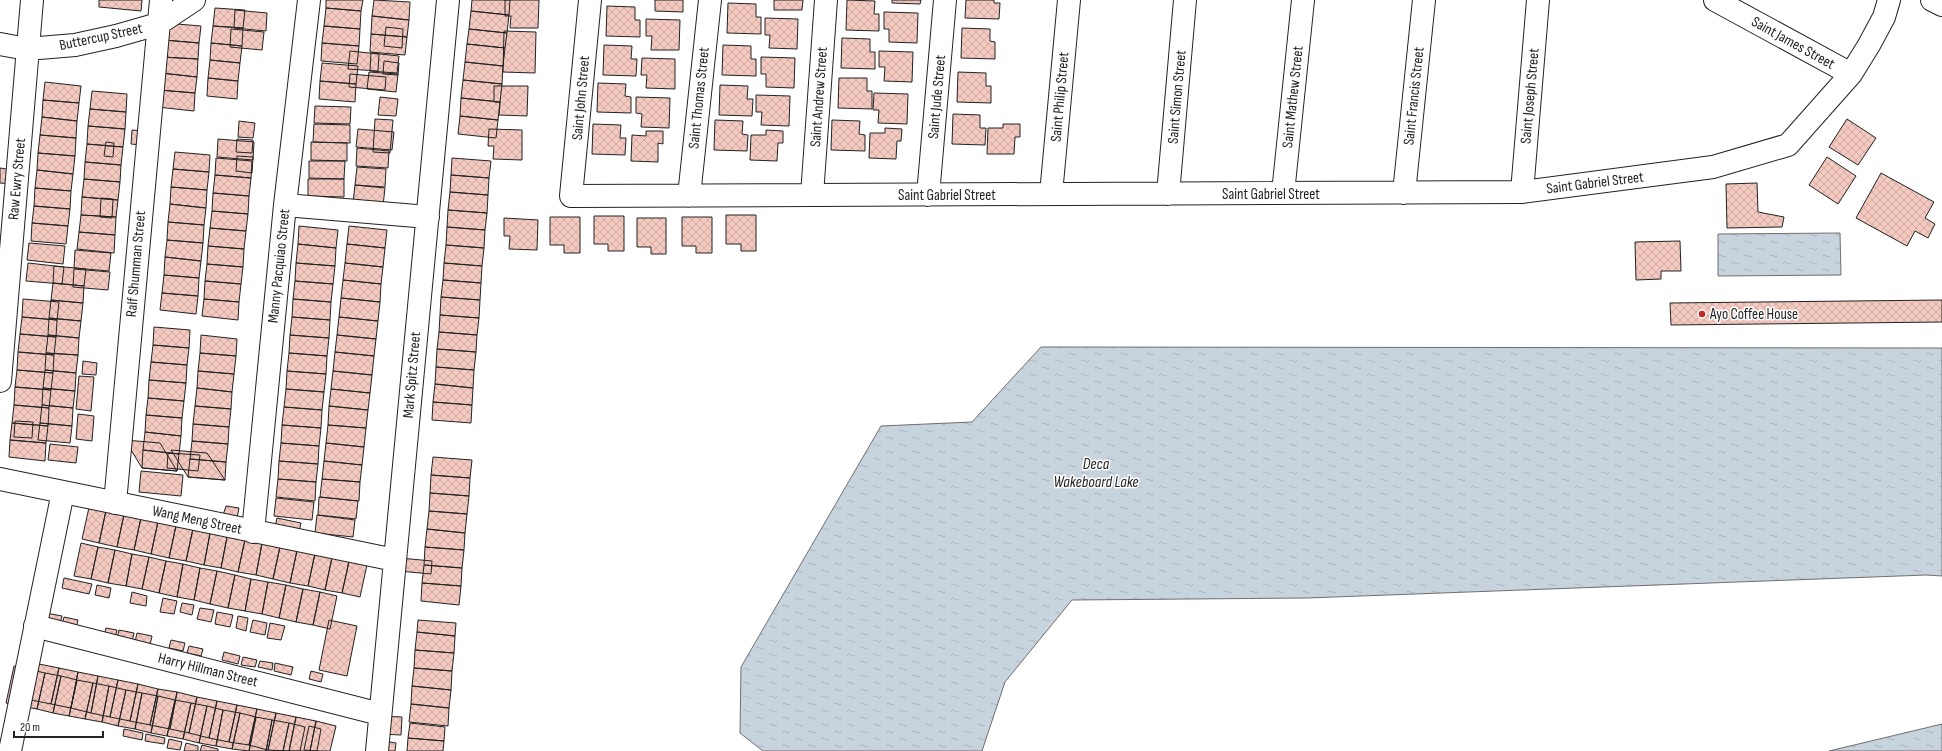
<svg xmlns="http://www.w3.org/2000/svg" width="1942" height="751" font-family="'Sofia Sans Condensed',sans-serif">
<style>
.water{fill:url(#water-ripples);stroke:#6f6f6f}
.building{fill:url(#building-cross-hatch);stroke:#222}
.lines{fill:none;stroke-linecap:round;stroke-linejoin:round}
.minor-casing{stroke:#222;stroke-width:24}
.minor{stroke:#fff;stroke-width:22}
.poi-dot{fill:#c62828;stroke:#fff;stroke-width:1.5}
.labels{text-anchor:middle;dominant-baseline:central;stroke-width:3;stroke-linejoin:round;paint-order:stroke}
.street-label{font-size:15px;fill:#222;stroke:#fff}
.poi-label{font-size:15px;fill:#222;stroke:#fff;text-anchor:start}
.water-label{font-size:16px;font-style:italic;fill:#222;stroke:#fff}
</style>
<defs>
<pattern id="water-ripples" width="26" height="14" patternUnits="userSpaceOnUse"><rect width="26" height="14" fill="#c7d3dd"/><path d="M2 4q2-2 4 0t4 0M15 11q2-2 4 0t4 0" fill="none" stroke="#abb5bd"/></pattern>
<pattern id="building-cross-hatch" width="8" height="8" patternUnits="userSpaceOnUse"><rect width="8" height="8" fill="#f3c9c0"/><path d="M0 0l8 8M0 8l8-8" fill="none" stroke="#d0aca5"/></pattern>
</defs>
<rect width="100%" height="100%" fill="#fff"/>
<path class="water" d="M 1840,233 L 1841,275 L 1718,276 L 1718,234 Z
M 1041,347 L 1942,348 L 1942,576 L 1926,575 L 1307,598 L 1072,600 L 1005,682 L 982,751 L 763,751 L 740,733 L 741,667 L 881,426 L 972,422 Z
M 1942,724 L 1942,751 L 1829,751 Z"/>
<path class="building" d="M 99,0 L 142,0 L 141,11 L 99,7 Z
M 326,0 L 363,0 L 361,11 L 326,8 Z
M 374,0 L 410,2 L 409,20 L 372,16 Z
M 472,0 L 510,0 L 509,15 L 471,11 Z
M 505,0 L 539,0 L 538,28 L 510,28 L 511,16 L 505,16 Z
M 655,0 L 683,0 L 683,12 L 655,11 Z
M 774,0 L 803,0 L 802,10 L 774,10 Z
M 847,0 L 875,1 L 874,14 L 879,14 L 879,31 L 846,30 Z
M 892,0 L 921,0 L 920,4 L 892,3 Z
M 966,0 L 994,0 L 994,3 L 1000,3 L 999,19 L 965,18 Z
M 728,3 L 756,4 L 756,17 L 761,17 L 761,34 L 727,33 Z
M 607,6 L 635,7 L 635,20 L 640,20 L 640,37 L 606,36 Z
M 215,8 L 245,10 L 243,28 L 213,26 Z
M 326,8 L 361,11 L 360,29 L 324,26 Z
M 235,10 L 267,13 L 266,31 L 234,28 Z
M 471,11 L 509,15 L 507,33 L 469,29 Z
M 884,12 L 918,13 L 917,43 L 889,42 L 889,29 L 884,29 Z
M 372,16 L 409,20 L 407,37 L 371,34 Z
M 765,18 L 798,19 L 797,49 L 769,48 L 770,35 L 765,35 Z
M 646,19 L 680,20 L 679,50 L 651,50 L 652,36 L 646,36 Z
M 165,23 L 201,26 L 199,43 L 164,40 Z
M 213,26 L 243,28 L 242,46 L 211,43 Z
M 324,26 L 360,29 L 359,46 L 322,43 Z
M 386,27 L 403,29 L 402,48 L 384,46 Z
M 962,28 L 990,29 L 990,41 L 995,42 L 995,59 L 961,58 Z
M 231,29 L 264,32 L 262,50 L 230,47 Z
M 469,29 L 507,33 L 505,48 L 467,44 Z
M 504,31 L 536,32 L 535,73 L 503,72 Z
M 371,34 L 407,37 L 405,55 L 370,52 Z
M 842,38 L 870,39 L 870,52 L 875,52 L 875,69 L 841,68 Z
M 164,40 L 199,43 L 198,59 L 162,57 Z
M 211,43 L 242,46 L 240,63 L 210,60 Z
M 322,43 L 359,46 L 357,64 L 321,61 Z
M 467,44 L 505,48 L 503,66 L 465,62 Z
M 604,45 L 632,46 L 631,59 L 637,59 L 636,76 L 603,75 Z
M 723,45 L 751,46 L 751,59 L 756,59 L 756,76 L 722,75 Z
M 350,51 L 379,54 L 378,71 L 348,69 Z
M 879,51 L 913,52 L 912,82 L 884,81 L 885,67 L 879,67 Z
M 371,53 L 399,56 L 397,73 L 370,71 Z
M 162,57 L 198,59 L 197,77 L 161,73 Z
M 761,57 L 795,58 L 794,88 L 766,87 L 766,74 L 761,74 Z
M 642,58 L 675,59 L 675,89 L 646,88 L 647,75 L 641,75 Z
M 210,60 L 240,63 L 238,81 L 208,78 Z
M 384,61 L 399,63 L 398,75 L 383,74 Z
M 465,62 L 503,66 L 502,84 L 463,80 Z
M 322,63 L 358,66 L 356,84 L 320,81 Z
M 369,72 L 398,74 L 396,92 L 367,89 Z
M 958,72 L 986,73 L 986,86 L 991,86 L 991,103 L 957,102 Z
M 161,73 L 197,77 L 195,93 L 159,90 Z
M 350,74 L 386,77 L 385,90 L 349,87 Z
M 208,78 L 238,81 L 237,99 L 207,96 Z
M 839,78 L 867,78 L 867,91 L 872,91 L 872,109 L 838,108 Z
M 463,80 L 502,84 L 500,102 L 461,98 Z
M 320,81 L 356,84 L 355,102 L 319,99 Z
M 45,82 L 81,86 L 79,103 L 43,100 Z
M 598,83 L 626,84 L 625,96 L 631,97 L 631,113 L 597,112 Z
M 720,85 L 748,86 L 747,99 L 753,99 L 752,116 L 719,115 Z
M 494,86 L 528,86 L 527,116 L 499,115 L 500,102 L 494,102 Z
M 159,90 L 195,93 L 194,111 L 157,107 Z
M 92,91 L 127,94 L 126,112 L 90,109 Z
M 874,93 L 908,94 L 907,124 L 878,123 L 879,110 L 873,110 Z
M 756,95 L 790,96 L 789,126 L 761,125 L 762,112 L 756,112 Z
M 380,97 L 398,99 L 396,116 L 378,115 Z
M 636,97 L 670,98 L 669,128 L 641,127 L 642,114 L 636,113 Z
M 461,98 L 500,102 L 498,120 L 460,116 Z
M 43,100 L 79,103 L 77,121 L 42,117 Z
M 315,106 L 351,107 L 350,124 L 314,123 Z
M 90,109 L 126,112 L 125,129 L 88,126 Z
M 953,114 L 980,115 L 980,128 L 986,128 L 985,145 L 952,144 Z
M 460,116 L 498,120 L 496,138 L 458,134 Z
M 42,117 L 77,121 L 76,138 L 40,135 Z
M 375,119 L 393,120 L 390,153 L 373,152 Z
M 1847,119 L 1876,138 L 1858,165 L 1829,147 Z
M 715,120 L 743,121 L 742,134 L 748,135 L 747,151 L 714,150 Z
M 832,120 L 860,121 L 859,134 L 865,135 L 865,151 L 831,150 Z
M 239,121 L 255,123 L 253,138 L 238,137 Z
M 314,124 L 350,125 L 350,143 L 313,142 Z
M 593,124 L 621,125 L 620,138 L 626,138 L 625,155 L 592,154 Z
M 1003,124 L 1020,124 L 1020,137 L 1015,137 L 1014,154 L 987,154 L 988,128 L 1003,128 Z
M 88,126 L 125,129 L 123,147 L 87,144 Z
M 885,128 L 902,129 L 901,141 L 897,141 L 896,159 L 869,158 L 870,133 L 885,133 Z
M 358,129 L 394,132 L 392,150 L 356,147 Z
M 489,129 L 522,130 L 522,160 L 493,159 L 494,146 L 488,146 Z
M 132,130 L 143,131 L 141,145 L 131,144 Z
M 766,130 L 783,131 L 783,143 L 778,143 L 777,161 L 750,160 L 751,135 L 766,135 Z
M 646,131 L 663,131 L 663,144 L 658,143 L 658,162 L 631,161 L 632,135 L 646,136 Z
M 40,135 L 76,138 L 75,156 L 38,153 Z
M 218,139 L 254,142 L 253,160 L 217,157 Z
M 237,139 L 253,140 L 252,153 L 236,152 Z
M 106,142 L 114,143 L 113,157 L 104,156 Z
M 311,142 L 347,143 L 347,161 L 311,160 Z
M 87,144 L 123,147 L 121,165 L 85,162 Z
M 357,148 L 389,151 L 388,168 L 356,166 Z
M 175,152 L 210,155 L 209,172 L 173,169 Z
M 38,153 L 75,156 L 73,174 L 37,170 Z
M 237,156 L 253,157 L 252,173 L 236,171 Z
M 1827,157 L 1856,176 L 1838,204 L 1809,185 Z
M 216,158 L 252,161 L 251,178 L 215,175 Z
M 452,158 L 491,161 L 489,178 L 451,175 Z
M 309,161 L 345,161 L 344,179 L 309,178 Z
M 85,162 L 121,165 L 120,182 L 84,179 Z
M 357,167 L 386,169 L 385,187 L 355,185 Z
M 0,168 L 13,170 L 12,184 L 0,183 Z
M 173,169 L 209,172 L 207,190 L 171,187 Z
M 37,170 L 73,174 L 71,191 L 35,188 Z
M 1881,173 L 1934,202 L 1925,218 L 1935,224 L 1928,238 L 1915,231 L 1907,246 L 1856,218 Z
M 215,175 L 251,178 L 249,196 L 213,193 Z
M 451,175 L 489,178 L 488,195 L 450,192 Z
M 84,179 L 120,182 L 118,200 L 82,197 Z
M 308,179 L 344,179 L 344,197 L 308,196 Z
M 1757,183 L 1758,212 L 1784,217 L 1782,227 L 1727,228 L 1726,184 Z
M 355,185 L 385,188 L 383,206 L 353,203 Z
M 171,187 L 207,190 L 206,208 L 170,204 Z
M 35,188 L 71,191 L 70,209 L 34,206 Z
M 450,192 L 488,195 L 487,213 L 448,210 Z
M 213,193 L 249,196 L 248,214 L 212,211 Z
M 82,197 L 118,200 L 116,217 L 81,215 Z
M 101,198 L 113,199 L 112,218 L 100,217 Z
M 170,204 L 206,208 L 204,225 L 168,222 Z
M 34,206 L 70,209 L 68,226 L 32,223 Z
M 448,210 L 487,213 L 485,230 L 447,227 Z
M 212,211 L 248,214 L 246,231 L 210,228 Z
M 81,215 L 116,217 L 115,235 L 79,232 Z
M 726,215 L 756,215 L 756,251 L 741,251 L 741,244 L 726,244 Z
M 594,216 L 624,216 L 624,251 L 608,251 L 608,244 L 594,244 Z
M 550,217 L 580,217 L 580,253 L 564,253 L 564,245 L 550,245 Z
M 682,217 L 712,217 L 712,253 L 696,253 L 696,246 L 682,246 Z
M 504,218 L 538,220 L 537,250 L 509,249 L 510,236 L 504,236 Z
M 637,218 L 666,218 L 666,254 L 651,254 L 651,247 L 637,247 Z
M 168,222 L 204,225 L 203,243 L 167,240 Z
M 32,223 L 68,226 L 66,244 L 31,241 Z
M 299,226 L 338,230 L 336,248 L 298,244 Z
M 349,226 L 387,230 L 385,248 L 347,244 Z
M 447,227 L 485,230 L 484,248 L 446,245 Z
M 210,228 L 246,231 L 244,249 L 208,246 Z
M 79,232 L 115,235 L 114,253 L 77,249 Z
M 167,240 L 203,243 L 201,261 L 165,257 Z
M 1680,241 L 1681,271 L 1661,271 L 1661,279 L 1636,280 L 1635,242 Z
M 29,243 L 65,246 L 63,264 L 27,260 Z
M 298,244 L 336,248 L 335,266 L 296,263 Z
M 347,244 L 385,248 L 383,267 L 345,263 Z
M 446,245 L 484,248 L 482,266 L 444,263 Z
M 208,246 L 244,249 L 243,267 L 207,264 Z
M 75,250 L 111,253 L 109,271 L 74,268 Z
M 165,257 L 201,261 L 199,278 L 164,275 Z
M 28,263 L 64,267 L 62,284 L 26,281 Z
M 296,263 L 335,266 L 333,284 L 295,281 Z
M 345,263 L 383,267 L 381,284 L 343,280 Z
M 444,263 L 482,266 L 481,283 L 443,280 Z
M 207,264 L 243,267 L 241,284 L 205,281 Z
M 54,266 L 86,269 L 84,286 L 53,283 Z
M 74,269 L 110,272 L 108,290 L 73,287 Z
M 164,275 L 199,278 L 198,296 L 162,293 Z
M 343,280 L 381,284 L 380,302 L 341,298 Z
M 443,280 L 481,283 L 480,300 L 441,297 Z
M 205,281 L 241,284 L 239,302 L 204,299 Z
M 295,281 L 333,284 L 331,302 L 293,299 Z
M 53,283 L 84,286 L 83,303 L 51,300 Z
M 162,293 L 198,296 L 196,314 L 160,310 Z
M 441,297 L 480,300 L 479,318 L 440,315 Z
M 341,298 L 380,302 L 378,321 L 339,317 Z
M 23,299 L 59,302 L 57,320 L 22,317 Z
M 204,299 L 239,302 L 238,320 L 202,316 Z
M 293,299 L 331,302 L 330,320 L 292,317 Z
M 51,300 L 83,303 L 81,321 L 49,318 Z
M 1942,300 L 1942,322 L 1671,325 L 1670,303 Z
M 440,315 L 479,318 L 477,335 L 439,332 Z
M 22,317 L 57,320 L 56,337 L 20,334 Z
M 292,317 L 330,320 L 329,338 L 290,335 Z
M 339,317 L 378,321 L 376,339 L 337,335 Z
M 49,318 L 81,321 L 79,338 L 48,335 Z
M 154,327 L 190,330 L 189,348 L 153,345 Z
M 439,332 L 477,335 L 476,352 L 437,349 Z
M 20,334 L 56,337 L 54,355 L 18,352 Z
M 48,335 L 79,338 L 78,355 L 46,353 Z
M 201,335 L 237,339 L 236,356 L 200,353 Z
M 290,335 L 329,338 L 327,356 L 289,353 Z
M 337,335 L 376,339 L 374,356 L 335,352 Z
M 153,345 L 189,348 L 187,365 L 151,362 Z
M 437,349 L 476,352 L 474,370 L 436,367 Z
M 18,352 L 54,355 L 53,373 L 17,370 Z
M 335,352 L 374,356 L 372,375 L 333,371 Z
M 46,353 L 78,355 L 76,373 L 45,370 Z
M 200,353 L 236,356 L 234,374 L 198,371 Z
M 289,353 L 327,356 L 326,374 L 287,371 Z
M 83,361 L 97,363 L 96,375 L 82,374 Z
M 151,362 L 187,365 L 186,383 L 149,380 Z
M 436,367 L 474,370 L 473,388 L 435,384 Z
M 17,370 L 53,373 L 51,390 L 15,387 Z
M 45,370 L 76,373 L 75,391 L 43,388 Z
M 198,371 L 234,374 L 232,392 L 197,388 Z
M 287,371 L 326,374 L 324,392 L 286,389 Z
M 333,371 L 372,375 L 370,393 L 331,389 Z
M 79,376 L 94,377 L 91,411 L 76,409 Z
M 149,380 L 186,383 L 184,401 L 148,398 Z
M 435,384 L 473,388 L 472,405 L 433,402 Z
M 15,387 L 51,390 L 49,408 L 14,405 Z
M 43,388 L 75,391 L 73,408 L 42,405 Z
M 197,388 L 232,392 L 231,409 L 195,406 Z
M 286,389 L 324,392 L 322,410 L 284,407 Z
M 331,389 L 370,393 L 368,410 L 329,406 Z
M 148,398 L 184,401 L 182,418 L 146,415 Z
M 433,402 L 472,405 L 471,423 L 432,420 Z
M 14,405 L 49,408 L 48,426 L 12,423 Z
M 42,405 L 73,408 L 72,426 L 40,423 Z
M 195,406 L 231,409 L 229,427 L 193,424 Z
M 329,406 L 368,410 L 366,428 L 328,425 Z
M 284,407 L 322,410 L 321,428 L 282,425 Z
M 78,414 L 94,416 L 92,441 L 76,439 Z
M 146,415 L 182,418 L 181,436 L 145,432 Z
M 15,421 L 33,422 L 32,438 L 14,437 Z
M 12,423 L 48,426 L 46,443 L 10,440 Z
M 40,423 L 72,426 L 70,443 L 38,440 Z
M 193,424 L 229,427 L 228,444 L 192,441 Z
M 282,425 L 321,428 L 319,446 L 281,443 Z
M 328,425 L 366,428 L 364,447 L 326,443 Z
M 145,432 L 181,436 L 179,454 L 143,450 Z
M 10,440 L 46,443 L 45,461 L 9,457 Z
M 125,440 L 160,443 L 177,471 L 142,468 Z
M 192,441 L 228,444 L 226,462 L 190,459 Z
M 281,443 L 319,446 L 318,464 L 279,461 Z
M 326,443 L 364,447 L 362,465 L 324,461 Z
M 50,444 L 78,447 L 76,463 L 48,460 Z
M 143,450 L 179,454 L 177,471 L 142,468 Z
M 171,450 L 207,453 L 225,480 L 188,477 Z
M 168,453 L 200,455 L 198,471 L 167,468 Z
M 433,457 L 472,460 L 470,478 L 431,475 Z
M 190,459 L 226,462 L 225,480 L 188,477 Z
M 279,461 L 318,464 L 316,482 L 278,479 Z
M 324,461 L 362,465 L 360,482 L 322,479 Z
M 141,471 L 183,475 L 181,496 L 139,492 Z
M 431,475 L 470,478 L 469,496 L 430,493 Z
M 278,479 L 316,482 L 315,501 L 276,497 Z
M 322,479 L 360,482 L 359,501 L 320,497 Z
M 430,493 L 469,496 L 467,514 L 429,511 Z
M 319,497 L 358,501 L 356,519 L 318,515 Z
M 276,498 L 314,502 L 312,520 L 274,516 Z
M 90,503 L 107,506 L 99,543 L 82,539 Z
M 107,506 L 125,510 L 117,547 L 99,543 Z
M 226,506 L 239,508 L 237,518 L 223,515 Z
M 125,510 L 142,513 L 134,550 L 117,547 Z
M 429,511 L 467,514 L 465,533 L 427,529 Z
M 142,513 L 159,517 L 151,554 L 134,550 Z
M 317,515 L 355,520 L 353,537 L 315,533 Z
M 159,517 L 177,521 L 169,558 L 151,554 Z
M 277,518 L 301,523 L 299,532 L 275,527 Z
M 177,521 L 194,524 L 186,561 L 169,558 Z
M 194,524 L 211,528 L 204,565 L 186,561 Z
M 211,528 L 228,532 L 221,568 L 204,565 Z
M 427,529 L 465,533 L 464,550 L 425,547 Z
M 228,532 L 246,535 L 238,572 L 221,568 Z
M 246,535 L 263,538 L 256,575 L 238,572 Z
M 263,538 L 281,542 L 273,579 L 256,575 Z
M 281,542 L 298,546 L 290,583 L 273,579 Z
M 81,543 L 98,547 L 91,579 L 74,576 Z
M 298,546 L 316,549 L 308,586 L 290,583 Z
M 98,547 L 115,550 L 108,583 L 91,579 Z
M 425,547 L 464,550 L 462,568 L 424,565 Z
M 316,549 L 333,553 L 325,590 L 308,586 Z
M 115,550 L 132,554 L 126,586 L 108,583 Z
M 333,553 L 350,557 L 342,593 L 325,590 Z
M 132,554 L 149,557 L 142,589 L 126,586 Z
M 149,557 L 166,561 L 159,593 L 142,589 Z
M 350,557 L 368,560 L 360,597 L 342,593 Z
M 400,558 L 432,561 L 431,574 L 399,571 Z
M 166,561 L 183,564 L 177,597 L 159,593 Z
M 183,564 L 200,568 L 194,600 L 177,597 Z
M 424,565 L 462,568 L 461,586 L 422,583 Z
M 200,568 L 217,571 L 210,604 L 194,600 Z
M 217,571 L 235,575 L 228,608 L 210,604 Z
M 235,575 L 251,579 L 245,611 L 228,608 Z
M 64,578 L 92,584 L 89,594 L 62,588 Z
M 251,579 L 268,582 L 262,614 L 245,611 Z
M 268,582 L 286,585 L 279,618 L 262,614 Z
M 422,583 L 461,586 L 459,605 L 421,601 Z
M 97,585 L 111,588 L 109,598 L 95,595 Z
M 286,585 L 303,589 L 296,622 L 279,618 Z
M 303,589 L 320,592 L 313,625 L 296,622 Z
M 132,592 L 147,596 L 146,606 L 130,603 Z
M 320,592 L 337,596 L 330,629 L 313,625 Z
M 163,598 L 177,601 L 174,614 L 160,612 Z
M 182,603 L 194,605 L 192,615 L 180,612 Z
M 200,608 L 214,610 L 211,622 L 197,619 Z
M 217,612 L 233,615 L 230,627 L 215,624 Z
M 46,613 L 62,616 L 60,624 L 45,621 Z
M 238,616 L 248,618 L 246,631 L 236,628 Z
M 64,617 L 78,620 L 76,629 L 62,626 Z
M 253,620 L 267,623 L 265,635 L 250,632 Z
M 329,620 L 357,626 L 347,676 L 319,670 Z
M 418,620 L 456,623 L 455,636 L 417,632 Z
M 270,623 L 285,626 L 281,640 L 267,638 Z
M 106,628 L 117,630 L 115,638 L 104,636 Z
M 119,630 L 134,633 L 132,642 L 117,638 Z
M 417,632 L 455,636 L 454,653 L 415,650 Z
M 137,633 L 152,636 L 150,645 L 135,642 Z
M 171,640 L 185,643 L 183,651 L 169,648 Z
M 189,646 L 203,649 L 201,656 L 187,653 Z
M 415,650 L 454,653 L 452,671 L 414,668 Z
M 224,652 L 240,656 L 238,664 L 222,660 Z
M 243,657 L 257,660 L 255,667 L 241,665 Z
M 260,661 L 273,663 L 272,670 L 258,667 Z
M 275,663 L 293,667 L 291,675 L 274,671 Z
M 39,664 L 59,668 L 51,704 L 31,700 Z
M 14,666 L 28,669 L 21,706 L 6,703 Z
M 59,668 L 78,672 L 71,708 L 51,704 Z
M 414,668 L 452,671 L 451,690 L 412,686 Z
M 28,669 L 45,673 L 37,709 L 21,706 Z
M 311,671 L 323,674 L 321,682 L 309,679 Z
M 78,672 L 98,676 L 91,713 L 71,708 Z
M 45,673 L 61,676 L 53,713 L 37,709 Z
M 61,676 L 77,680 L 69,716 L 53,713 Z
M 98,676 L 118,680 L 110,717 L 91,713 Z
M 77,680 L 93,683 L 85,719 L 69,716 Z
M 118,680 L 138,684 L 130,721 L 110,717 Z
M 93,683 L 109,686 L 102,722 L 85,719 Z
M 138,684 L 158,689 L 150,725 L 130,721 Z
M 109,686 L 126,690 L 118,726 L 102,722 Z
M 412,686 L 451,690 L 449,708 L 411,704 Z
M 158,689 L 177,692 L 170,729 L 150,725 Z
M 126,690 L 142,693 L 135,729 L 118,726 Z
M 177,692 L 197,697 L 189,733 L 170,729 Z
M 142,693 L 158,696 L 151,733 L 135,729 Z
M 158,696 L 175,700 L 167,736 L 151,733 Z
M 197,697 L 217,701 L 209,738 L 189,733 Z
M 175,700 L 191,703 L 183,739 L 167,736 Z
M 217,701 L 237,705 L 229,742 L 209,738 Z
M 191,703 L 207,706 L 199,743 L 183,739 Z
M 411,704 L 449,708 L 448,726 L 409,722 Z
M 237,705 L 257,709 L 249,745 L 229,742 Z
M 207,706 L 223,710 L 216,746 L 199,743 Z
M 257,709 L 276,713 L 268,750 L 249,745 Z
M 223,710 L 240,713 L 232,749 L 216,746 Z
M 240,713 L 256,717 L 249,751 L 232,749 Z
M 276,713 L 296,717 L 289,751 L 268,750 Z
M 381,716 L 402,717 L 401,735 L 380,734 Z
M 256,717 L 272,720 L 266,751 L 249,751 Z
M 296,717 L 316,721 L 310,751 L 289,751 Z
M 272,720 L 289,723 L 283,751 L 266,751 Z
M 316,721 L 336,726 L 330,751 L 310,751 Z
M 289,723 L 305,727 L 300,751 L 283,751 Z
M 410,723 L 445,727 L 444,741 L 408,738 Z
M 309,726 L 321,729 L 317,751 L 304,750 Z
M 124,729 L 143,733 L 142,740 L 123,736 Z
M 146,734 L 165,738 L 164,744 L 145,741 Z
M 408,738 L 444,741 L 443,751 L 407,751 Z
M 169,739 L 182,742 L 180,750 L 167,748 Z
M 384,741 L 396,743 L 395,751 L 383,751 Z
M 186,743 L 198,746 L 198,751 L 184,751 Z
M 202,745 L 218,749 L 218,751 L 200,751 Z"/>
<g class="lines">
<defs>
<path id="minor" d="M 590,0 L 571,196 L 1522,192 L 1713,167 L 1788,145 L 1851,74 L 1869,45 L 1884,17 L 1889,0
M 1715,0 L 1851,74
M 1932,0 L 1942,5
M 0,44 L 27,49 L 75,45 L 116,36 L 158,24 L 194,0
M 1522,192 L 1538,0
M 1283,193 L 1303,0
M 1404,193 L 1424,0
M 1051,194 L 1069,0
M 1168,194 L 1185,0
M 812,195 L 826,0
M 928,195 L 945,0
M 689,196 L 710,0
M 285,205 L 428,217
M 0,381 L 32,0
M 0,479 L 395,560
M 115,503 L 161,0
M 253,532 L 285,205 L 309,0
M 35,626 L 380,714
M 10,751 L 63,492
M 377,751 L 448,0"/>
</defs>
<use href="#minor" class="minor-casing"/>
<use href="#minor" class="minor"/>
</g>
<circle class="poi-dot" cx="1702" cy="314" r="4"/>
<g class="labels">
<g class="street-label">
<text transform="translate(101 37) rotate(-12)">Buttercup Street</text>
<text transform="translate(1793 43) rotate(29)">Saint James Street</text>
<text transform="translate(1414 96) rotate(-84)">Saint Francis Street</text>
<text transform="translate(1530 96) rotate(-85)">Saint Joseph Street</text>
<text transform="translate(819 97) rotate(-86)">Saint Andrew Street</text>
<text transform="translate(937 97) rotate(-85)">Saint Jude Street</text>
<text transform="translate(1060 97) rotate(-85)">Saint Philip Street</text>
<text transform="translate(1177 97) rotate(-85)">Saint Simon Street</text>
<text transform="translate(1293 97) rotate(-84)">Saint Mathew Street</text>
<text transform="translate(581 98) rotate(-85)">Saint John Street</text>
<text transform="translate(699 98) rotate(-84)">Saint Thomas Street</text>
<text transform="translate(17 179) rotate(-85)">Raw Ewry Street</text>
<text transform="translate(1595 183) rotate(-7)">Saint Gabriel Street</text>
<text x="1271" y="194">Saint Gabriel Street</text>
<text x="947" y="195">Saint Gabriel Street</text>
<text transform="translate(136 264) rotate(-85)">Ralf Shumman Street</text>
<text transform="translate(279 266) rotate(-84)">Manny Pacquiao Street</text>
<text transform="translate(412 375) rotate(-85)">Mark Spitz Street</text>
<text transform="translate(197 520) rotate(12)">Wang Meng Street</text>
<text transform="translate(208 670) rotate(14)">Harry Hillman Street</text>
</g>
<g class="poi-label">
<text x="1710" y="314">Ayo Coffee House</text>
</g>
<g class="water-label">
<text x="1096" y="464">Deca<tspan x="1096" dy="18">Wakeboard Lake</tspan></text>
</g>
</g>
<path d="M14 731v6h89v-6" fill="none" stroke="#222222" stroke-width="2"/>
<text x="20" y="731" font-size="12" fill="#222222" stroke="#ffffff" stroke-width="3" paint-order="stroke">20 m</text>
</svg>
